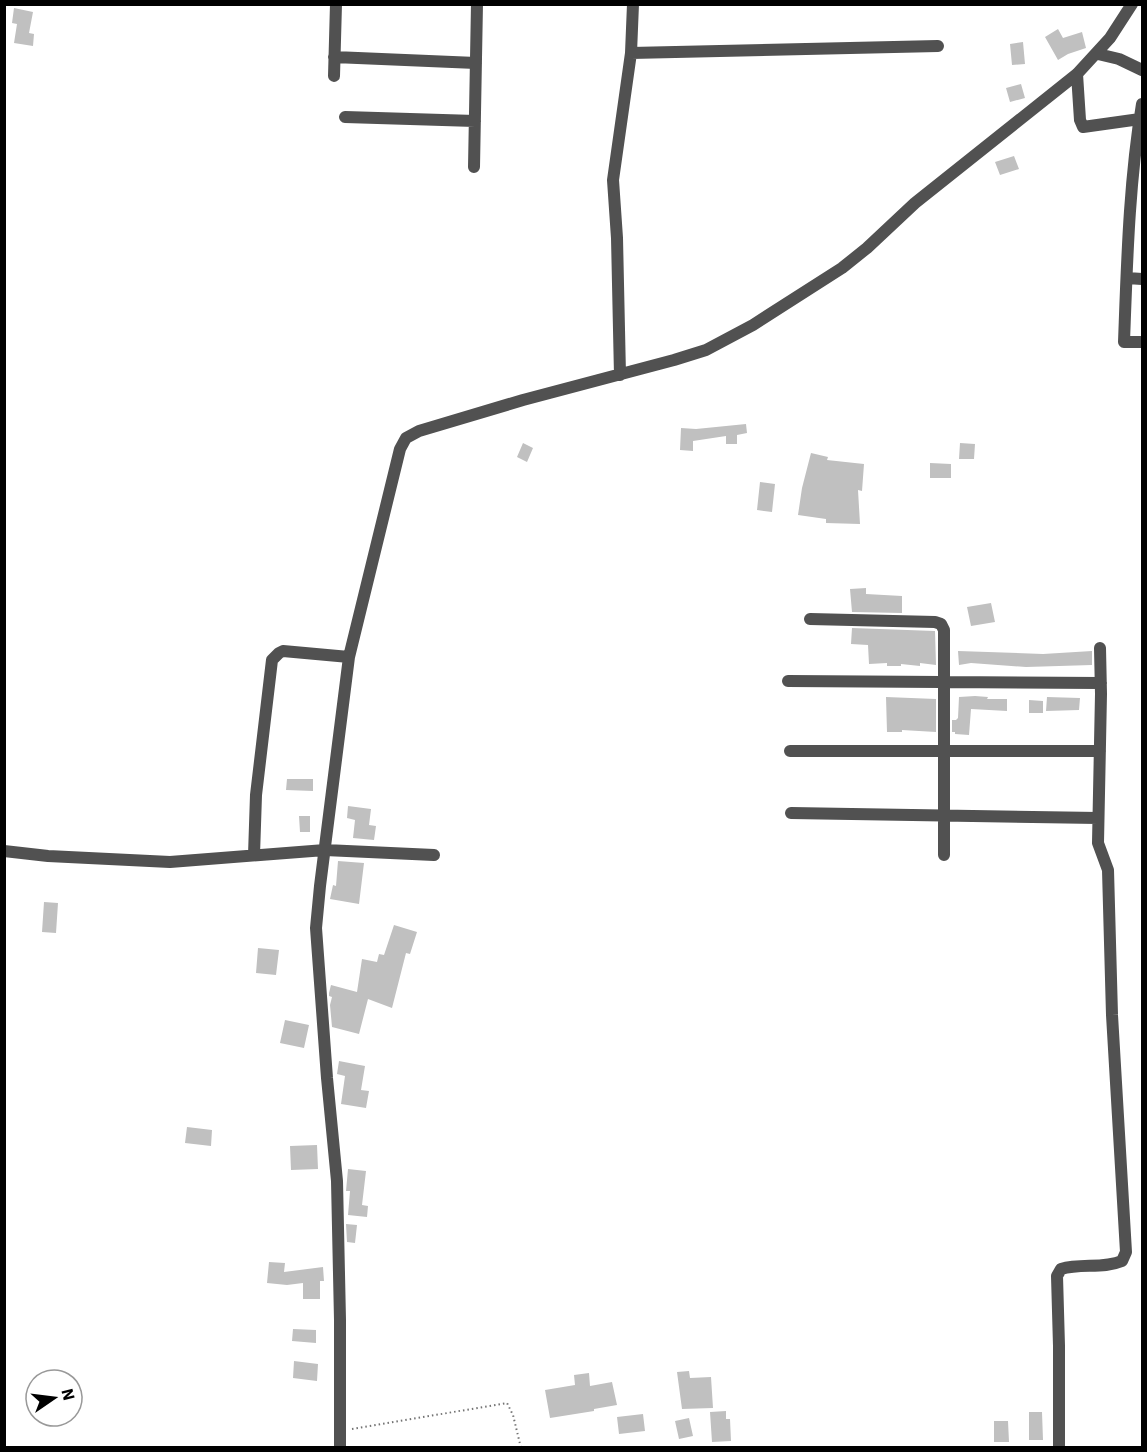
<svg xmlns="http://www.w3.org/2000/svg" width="1147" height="1452" font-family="'IBM Plex Sans',sans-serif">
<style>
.building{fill:#c0c0c0}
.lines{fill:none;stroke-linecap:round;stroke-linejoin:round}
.path{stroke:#737373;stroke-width:2;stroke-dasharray:1.5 3;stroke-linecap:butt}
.street{stroke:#515151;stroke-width:12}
</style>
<rect width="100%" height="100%" fill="#fff"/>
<path class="building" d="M 14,8 L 33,12 L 29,33 L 34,34 L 33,46 L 14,43 L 17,24 L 12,23 Z
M 1058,29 L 1063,38 L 1082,32 L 1086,48 L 1068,54 L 1058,60 L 1045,37 Z
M 1023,42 L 1025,64 L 1012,65 L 1010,44 Z
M 1021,84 L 1025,98 L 1010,102 L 1006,88 Z
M 1014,156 L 1019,169 L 1000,175 L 995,162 Z
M 746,424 L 747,433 L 737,435 L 737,444 L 726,444 L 726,436 L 693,441 L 693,451 L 680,450 L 681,428 L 696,429 Z
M 523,443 L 533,448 L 527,462 L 517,457 Z
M 960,443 L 975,444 L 974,459 L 959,459 Z
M 811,453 L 828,457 L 827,460 L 864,464 L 862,491 L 858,490 L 860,524 L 826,523 L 826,519 L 798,515 L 802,488 Z
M 930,463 L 951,464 L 951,478 L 930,478 Z
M 760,482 L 775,484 L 772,512 L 757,510 Z
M 866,588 L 866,594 L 902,596 L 902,613 L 852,612 L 850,589 Z
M 991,603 L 995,622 L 971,626 L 967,607 Z
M 852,628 L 935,631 L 936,665 L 920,663 L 920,666 L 901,664 L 901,666 L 887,666 L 887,663 L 869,664 L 868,645 L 851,644 Z
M 958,651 L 1043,654 L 1092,651 L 1092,665 L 1026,667 L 971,663 L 959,665 Z
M 975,696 L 988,697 L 987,699 L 1007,699 L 1007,711 L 971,709 L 969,735 L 955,734 L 955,732 L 952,732 L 952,720 L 956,720 L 958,718 L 959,697 Z
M 886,697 L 936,699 L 936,732 L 902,730 L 902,732 L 887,732 Z
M 1047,697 L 1080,698 L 1079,710 L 1046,711 Z
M 1029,700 L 1043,701 L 1043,713 L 1029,713 Z
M 287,779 L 313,779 L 313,791 L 286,790 Z
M 348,806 L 371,809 L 369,825 L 376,826 L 374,840 L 353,838 L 355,820 L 347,818 Z
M 299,816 L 310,816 L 310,832 L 300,832 Z
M 338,861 L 364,863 L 359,904 L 330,899 L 333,885 L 336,886 Z
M 44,902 L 58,903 L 56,933 L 42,932 Z
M 394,925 L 417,932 L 410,954 L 406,953 L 392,1008 L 368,999 L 359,1034 L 332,1027 L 330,1005 L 332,997 L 329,996 L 329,993 L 331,985 L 357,992 L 362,959 L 377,962 L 379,954 L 384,955 Z
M 258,948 L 279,950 L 276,975 L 256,973 Z
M 285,1020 L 309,1025 L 304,1048 L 280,1043 Z
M 339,1061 L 365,1066 L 361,1090 L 369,1091 L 366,1108 L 341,1104 L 345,1076 L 337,1074 Z
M 187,1127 L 212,1130 L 211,1146 L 185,1143 Z
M 317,1145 L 318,1169 L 291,1170 L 290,1146 Z
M 348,1169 L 366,1171 L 362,1205 L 368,1206 L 367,1217 L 348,1215 L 350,1191 L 346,1191 Z
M 346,1224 L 357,1225 L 355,1243 L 347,1242 Z
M 269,1262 L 285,1263 L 284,1272 L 323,1267 L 324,1281 L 320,1281 L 320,1299 L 303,1299 L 303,1283 L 287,1285 L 267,1283 Z
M 293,1329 L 316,1330 L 316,1343 L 292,1341 Z
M 294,1361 L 318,1364 L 317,1381 L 293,1378 Z
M 689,1371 L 690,1378 L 711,1377 L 713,1408 L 682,1409 L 677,1372 Z
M 589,1373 L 590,1386 L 612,1382 L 617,1405 L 594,1409 L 594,1411 L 550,1418 L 545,1390 L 575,1385 L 574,1375 Z
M 726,1411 L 726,1419 L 730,1419 L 731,1441 L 712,1442 L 710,1412 Z
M 1029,1412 L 1042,1412 L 1043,1440 L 1029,1440 Z
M 643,1414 L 645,1431 L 619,1434 L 617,1417 Z
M 689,1418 L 693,1436 L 679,1439 L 675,1421 Z
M 994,1421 L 1008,1421 L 1009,1442 L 994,1442 Z"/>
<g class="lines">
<path class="path" d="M 352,1429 L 507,1403 L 513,1415 L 521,1448"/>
<path class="street" d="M 631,53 L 938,46
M 1098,54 L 1119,59 L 1142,70
M 334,57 L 476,63
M 1077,74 L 1080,120 L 1083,127 L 1140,119
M 334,76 L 336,4
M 1142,104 C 1129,182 1127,262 1124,342 L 1142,342
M 345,117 L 475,121
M 474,167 L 477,4
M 1127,278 L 1142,279
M 620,375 L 617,238 L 613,180 L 631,53 L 633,4
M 810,619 L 935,622 L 941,624 L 944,630 L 944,855
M 788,681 L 1101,683
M 790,751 L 1100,751
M 791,813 L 1098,818
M 4,851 L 48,856 L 170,862 L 325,850 L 434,855
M 254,855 L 256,795 L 272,660 L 279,653 L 283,651 L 349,657
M 340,1448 L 340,1320 L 337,1181 L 327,1078 L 316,928 L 320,886 L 349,657 L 400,449 L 406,438 L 419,431 L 523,400 L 674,360 L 706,350 L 753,325 L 842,268 L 867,248 L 915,203 L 1077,74 L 1110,38 L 1132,4
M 1059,1448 L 1059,1346 L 1057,1276 L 1061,1269 C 1081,1263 1103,1269 1122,1261 L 1126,1252 L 1112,1015 L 1108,870 L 1098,843 L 1101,694 L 1100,648"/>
</g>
<rect width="1147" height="1452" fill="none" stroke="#000000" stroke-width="12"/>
<g transform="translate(54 1398) rotate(76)"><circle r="28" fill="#ffffff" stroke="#999999" stroke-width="1.5"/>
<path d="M0-4.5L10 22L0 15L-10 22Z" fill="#000000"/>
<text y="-9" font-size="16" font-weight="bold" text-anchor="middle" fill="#000000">N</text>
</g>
</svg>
